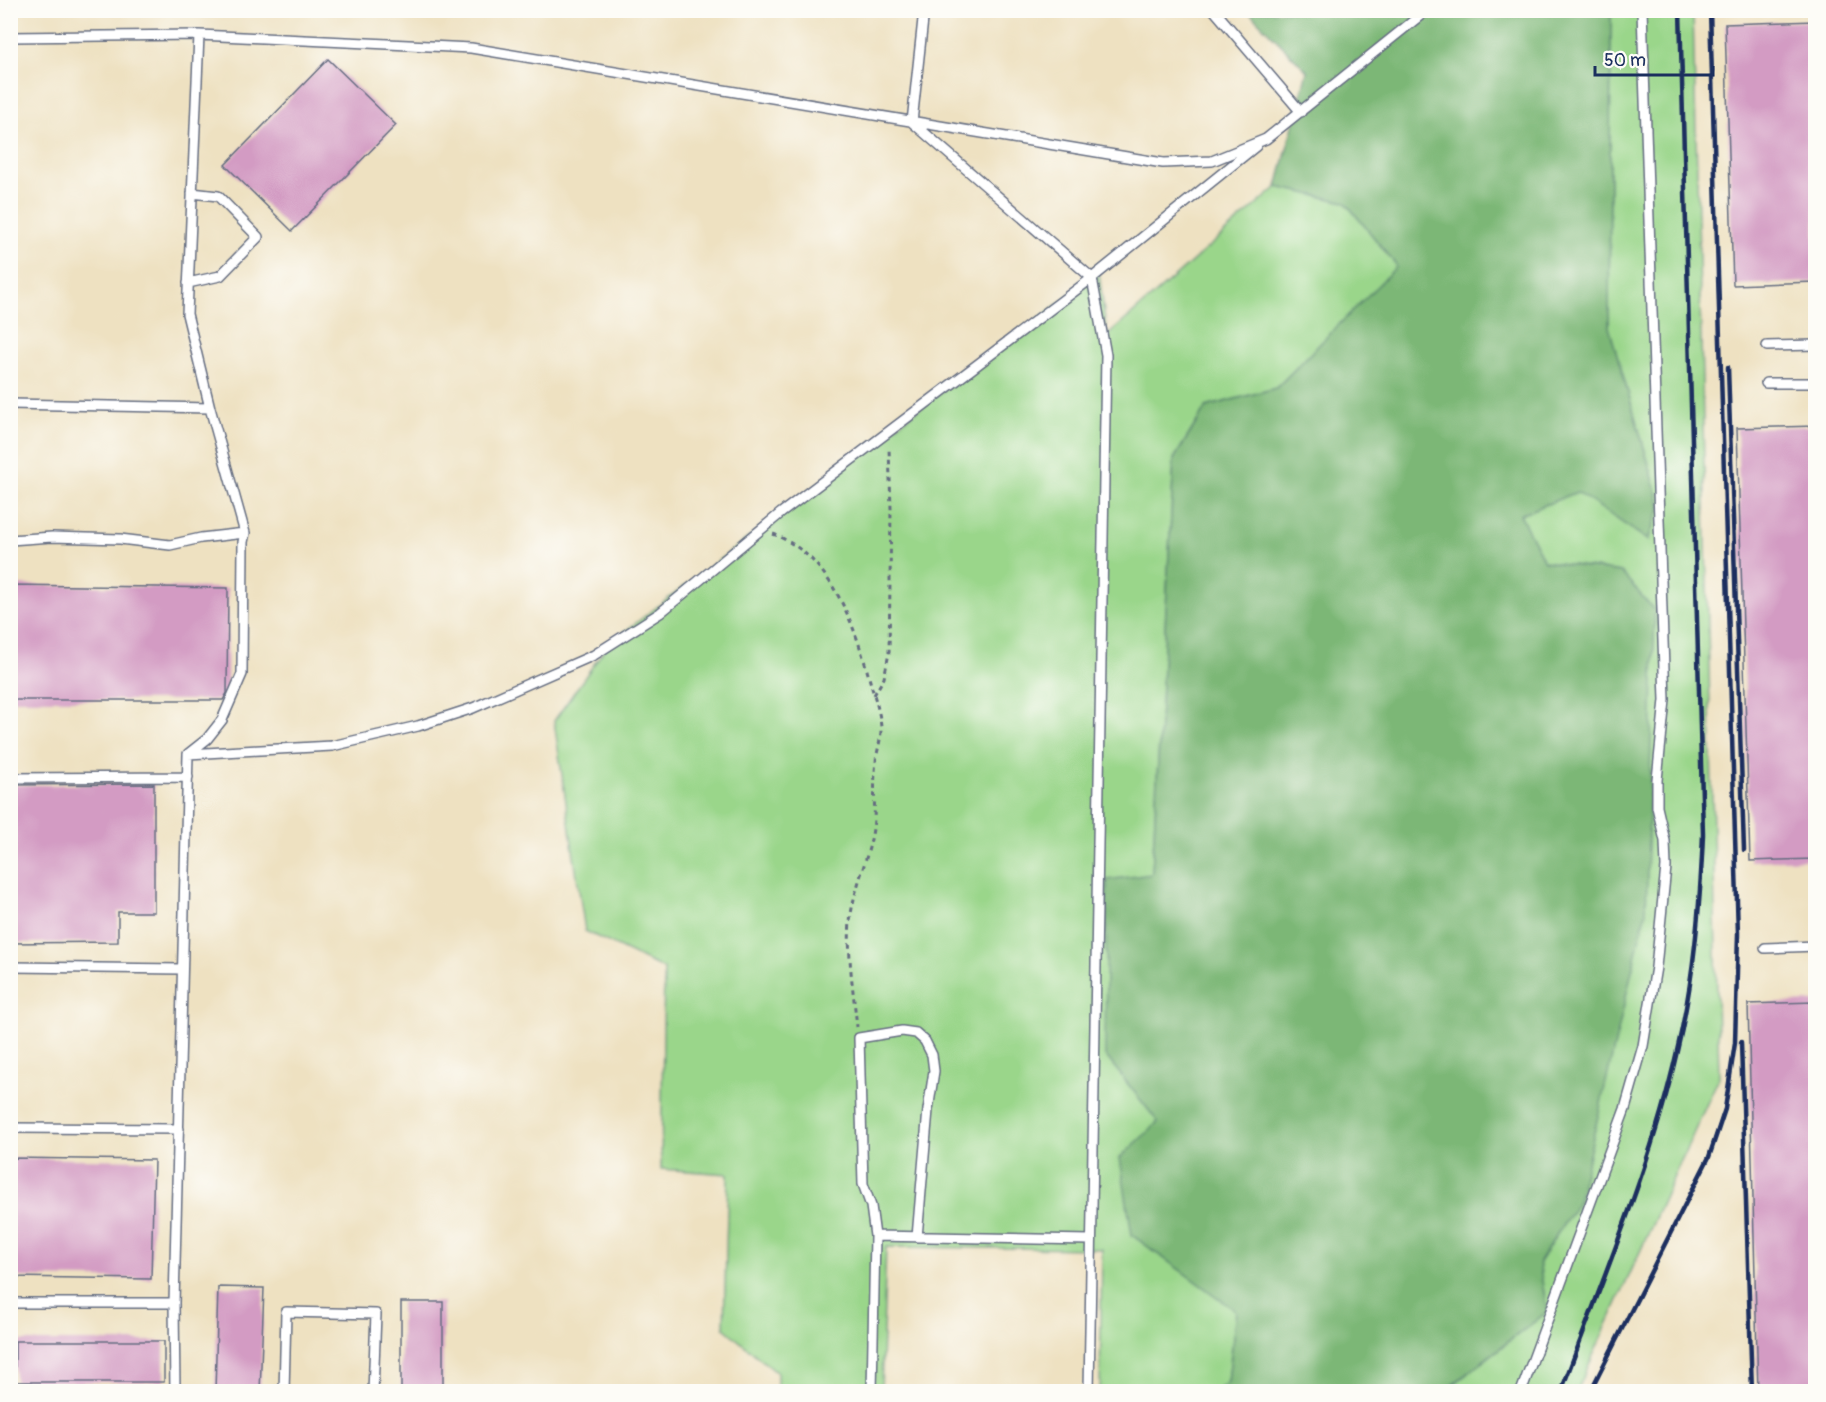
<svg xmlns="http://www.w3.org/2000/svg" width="1826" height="1402" font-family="Pangolin,sans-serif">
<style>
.green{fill:#9ad68a;stroke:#5a8274;stroke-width:1.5}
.forest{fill:#7bb776;stroke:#4b736a;stroke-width:1.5}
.building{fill:#d39bc3}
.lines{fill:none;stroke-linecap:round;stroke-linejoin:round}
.lane-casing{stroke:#656d81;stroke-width:12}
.path{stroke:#656d81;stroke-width:3;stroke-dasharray:4.5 4.5;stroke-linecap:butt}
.lane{stroke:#fff;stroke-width:9}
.rail{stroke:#1b2f5e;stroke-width:4.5}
</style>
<rect width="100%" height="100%" fill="#fdfcf7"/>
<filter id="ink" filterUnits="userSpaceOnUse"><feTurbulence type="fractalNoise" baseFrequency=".0167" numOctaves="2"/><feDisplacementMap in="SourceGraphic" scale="12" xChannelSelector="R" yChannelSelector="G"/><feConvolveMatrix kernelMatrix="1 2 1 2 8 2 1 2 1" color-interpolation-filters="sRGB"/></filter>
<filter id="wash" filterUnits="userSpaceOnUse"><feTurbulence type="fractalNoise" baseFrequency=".008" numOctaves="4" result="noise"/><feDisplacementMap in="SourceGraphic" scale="24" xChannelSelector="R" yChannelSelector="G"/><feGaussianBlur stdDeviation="1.35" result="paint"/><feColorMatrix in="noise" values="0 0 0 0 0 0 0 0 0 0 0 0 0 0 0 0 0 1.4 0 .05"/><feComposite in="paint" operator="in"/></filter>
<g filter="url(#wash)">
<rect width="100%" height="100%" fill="#eee1c1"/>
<path class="green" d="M 1611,11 L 1693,11 L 1719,1077 L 1577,1391 L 1444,1392 L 1547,1312 L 1539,1262 L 1578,1202 L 1621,572 L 1544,561 L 1520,515 L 1577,492 L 1648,540 L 1661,506 L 1609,328 Z
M 1277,187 L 1345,202 L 1398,266 L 1276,388 L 1206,407 L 1174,459 L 1152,874 L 1105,1055 L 1159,1122 L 1132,1235 L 1236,1310 L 1228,1382 L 1216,1391 L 1100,1391 L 1102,1249 L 886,1247 L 881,1391 L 777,1391 L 777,1373 L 724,1328 L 728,1174 L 661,1169 L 664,969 L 585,931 L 554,721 L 608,644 L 1099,273 L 1107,336 Z"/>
<path class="forest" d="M 1248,11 L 1611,11 L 1609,327 L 1661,506 L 1648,540 L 1577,492 L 1520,515 L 1544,561 L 1621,572 L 1655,611 L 1646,911 L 1578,1202 L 1539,1262 L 1547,1312 L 1444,1391 L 1216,1391 L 1228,1382 L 1236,1311 L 1132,1235 L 1120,1158 L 1158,1122 L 1105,1055 L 1107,880 L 1152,874 L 1174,459 L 1206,407 L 1276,388 L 1397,266 L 1345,202 L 1277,187 L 1307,71 Z"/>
<g id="blocks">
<path class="building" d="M 1815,21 L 1815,282 L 1733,285 L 1725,24 Z
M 328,59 L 396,125 L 292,231 L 225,165 Z
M 1815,426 L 1815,859 L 1750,861 L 1737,428 Z
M 10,585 L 228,588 L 227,693 L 223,700 L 10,700 Z
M 154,784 L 154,912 L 118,912 L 118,942 L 10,943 L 10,785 Z
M 1815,1002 L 1815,1392 L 1758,1392 L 1748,1004 Z
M 10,1158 L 154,1160 L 151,1279 L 10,1277 Z
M 218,1287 L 264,1288 L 260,1392 L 215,1391 Z
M 401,1302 L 443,1302 L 443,1392 L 401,1392 Z
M 15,1341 L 164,1341 L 164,1382 L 15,1382 Z"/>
</g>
</g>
<g filter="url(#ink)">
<use href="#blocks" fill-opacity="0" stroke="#656d81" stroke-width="1.5"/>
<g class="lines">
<defs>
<path id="lane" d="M 924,10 L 912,122 L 1092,278 L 1106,355 L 1089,1392
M 1214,10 L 1301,112
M 10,37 L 199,35 L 471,48 L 1163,163 L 1212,161 L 1266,139 L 1427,10
M 188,283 L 220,276 L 258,237 L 218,196 L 192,193
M 1767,346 L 1816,345
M 1766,383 L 1816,383
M 10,404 L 210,408
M 10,540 L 52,537 L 120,539 L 170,545 L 201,538 L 245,533
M 188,754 L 332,746 L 418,726 L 473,708 L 594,655 L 660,613 L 781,513 L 1092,278 L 1256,146
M 10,778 L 188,777
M 1765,948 L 1816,946
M 10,967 L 182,969
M 10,1128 L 179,1129
M 875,1236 L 871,1206 L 863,1184 L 859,1038 L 902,1031 L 916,1033 L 925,1041 L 932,1055 L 934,1071 L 928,1110 L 917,1237
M 10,1303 L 174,1303 L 188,754 L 207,739 L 222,720 L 242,674 L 243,542 L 245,533 L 210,408 L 187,314 L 199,35
M 174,1303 L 175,1392
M 284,1392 L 286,1312 L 376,1314 L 373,1392
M 872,1392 L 875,1236 L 1090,1240
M 1521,1392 L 1625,1109 L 1643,1046 L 1656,967 L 1666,867 L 1665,841 L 1657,807 L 1657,780 L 1665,700 L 1642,10"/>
</defs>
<use href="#lane" class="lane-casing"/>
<path class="path" d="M 773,534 C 832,557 855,626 870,681 C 874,696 881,714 881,730 C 881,740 877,751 876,761 C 873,784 876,807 873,829 C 868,861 853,890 850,922 C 847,952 854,997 857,1027
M 874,695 L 884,678 L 889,653 L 891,509 L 889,448"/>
<use href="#lane" class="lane"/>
<path class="rail" d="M 1728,367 L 1744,850
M 1741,1042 L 1752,1392
M 1561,1392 C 1602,1280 1651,1167 1677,1051 C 1694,980 1700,907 1703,834 L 1680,10
M 1590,1392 L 1709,1157 L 1725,1109 L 1735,1043 L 1738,934 L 1710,10"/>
</g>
</g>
<rect width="1826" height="1402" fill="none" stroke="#fdfcf7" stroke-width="36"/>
<path d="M1595 66v9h118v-9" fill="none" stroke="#1b2f5e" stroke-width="3"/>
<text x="1604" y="66" font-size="18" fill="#1b2f5e" stroke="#fdfcf7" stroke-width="4.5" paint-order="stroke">50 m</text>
</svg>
